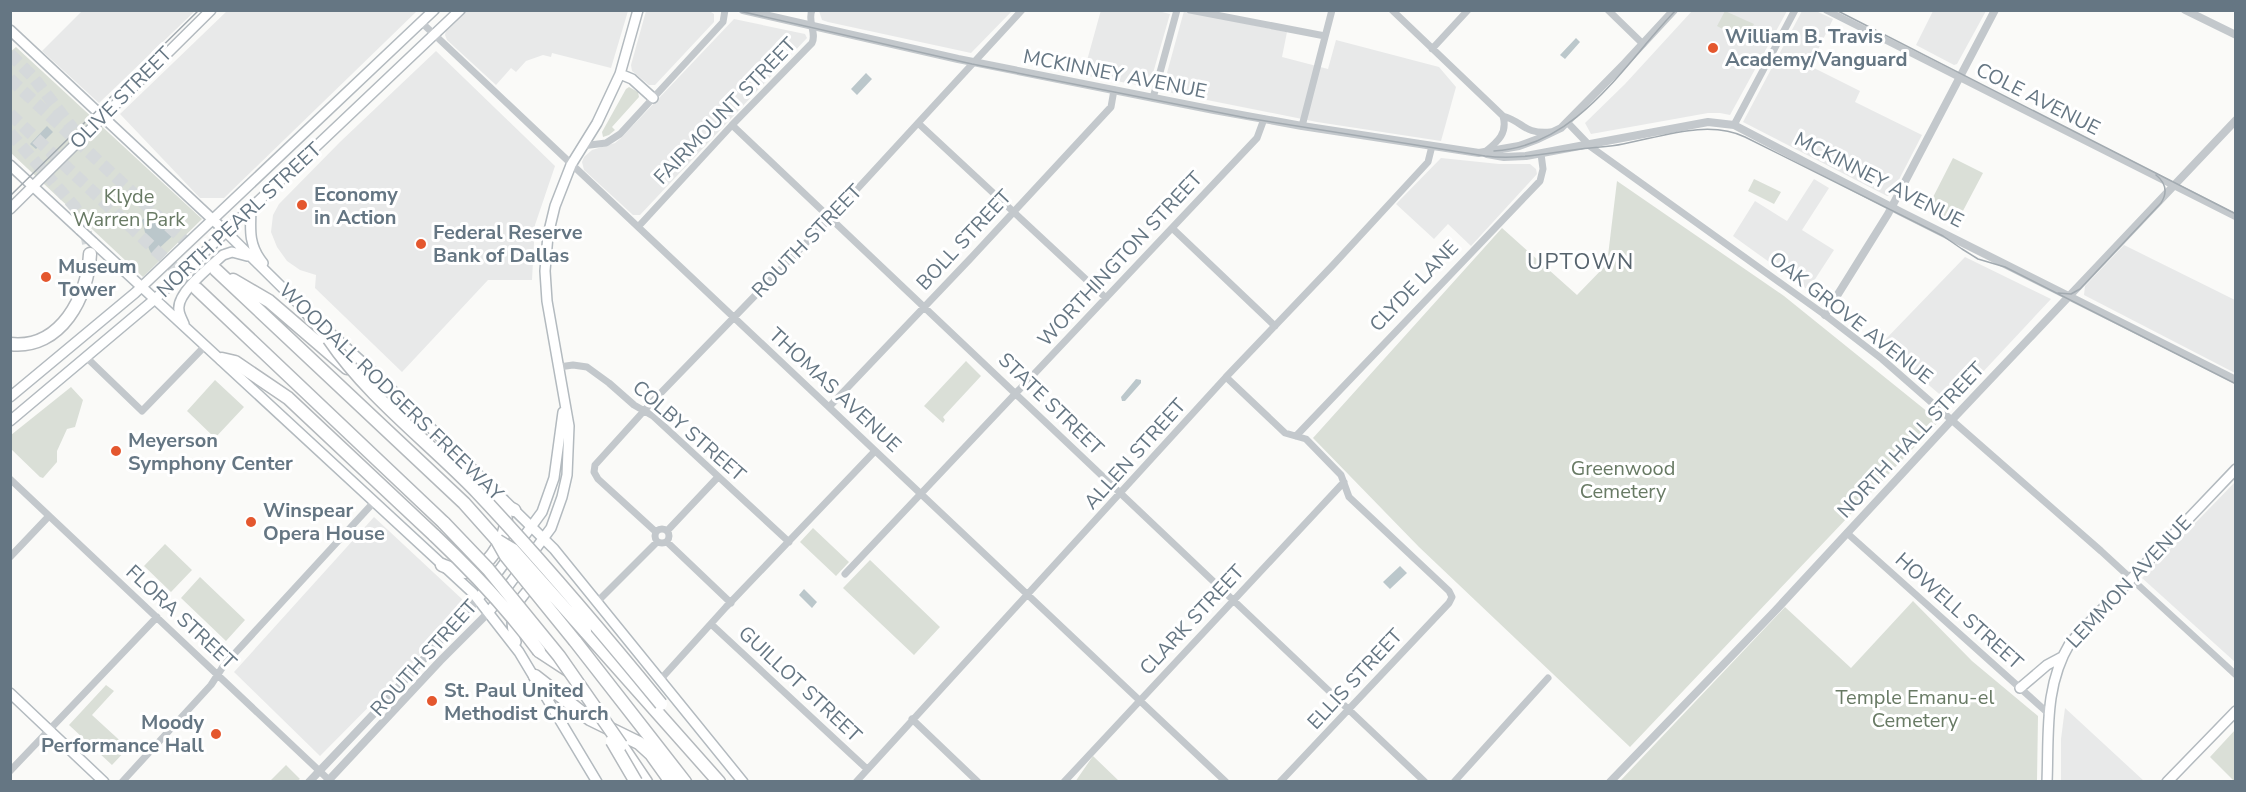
<svg xmlns="http://www.w3.org/2000/svg" width="2246" height="792" font-family="'Nunito Sans',sans-serif">
<style>
.built{fill:#e8e9e9}
.green{fill:#dadfd7}
.water{fill:#bbc7cb}
.lines{fill:none;stroke-linecap:round;stroke-linejoin:round}
.motorway-tunnel{stroke:#d5d9db;stroke-width:12;stroke-dasharray:12 6;stroke-linecap:butt}
.secondary-casing{stroke:#b3babf;stroke-width:12}
.motorway-casing{stroke:#b4b9bd;stroke-width:15}
.minor{stroke:#c3c8cc;stroke-width:7}
.tertiary{stroke:#c3c8cc;stroke-width:8}
.secondary{stroke:#fff;stroke-width:9}
.motorway{stroke:#fff;stroke-width:12}
.tram{stroke:#a2aab0;stroke-width:1.5}
.secondary-bridge-casing{stroke:#b3babf;stroke-width:12;stroke-linecap:butt}
.motorway-bridge-casing{stroke:#b4b9bd;stroke-width:15;stroke-linecap:butt}
.secondary-bridge{stroke:#fff;stroke-width:9}
.motorway-bridge{stroke:#fff;stroke-width:12}
.poi-dot{fill:#e4572e;stroke:#fff;stroke-width:2}
.labels{text-anchor:middle;dominant-baseline:central;stroke-width:6;stroke-linejoin:round;paint-order:stroke}
.poi-label{font-size:20px;font-weight:bold;fill:#657683;stroke:#fff;text-anchor:start}
.street-label{font-size:20px;fill:#657683;stroke:#fff}
.park-label{font-size:20px;fill:#687a64;stroke:#fff}
.quarter-label{font-size:22px;letter-spacing:1.5px;fill:#57646e;stroke:#fff}
</style>
<rect width="100%" height="100%" fill="#fafaf8"/>
<path class="built" d="M 467,10 L 628,10 L 628,11 L 611,68 L 552,53 L 551,57 L 543,55 L 526,61 L 516,72 L 511,68 L 496,85 L 447,40 L 445,35 L 446,30 Z
M 708,10 L 714,14 L 714,22 L 655,85 L 649,85 L 632,71 L 631,65 L 646,11 Z
M 1101,10 L 1158,11 L 1170,14 L 1149,87 L 1083,75 Z
M 82,11 L 82,10 L 195,11 L 99,103 L 42,51 Z
M 227,11 L 227,10 L 417,11 L 224,198 L 200,198 L 120,114 Z
M 819,11 L 819,10 L 1012,11 L 971,53 L 828,22 L 822,20 Z
M 1184,11 L 1287,32 L 1282,57 L 1328,69 L 1336,40 L 1439,67 L 1456,87 L 1441,141 L 1317,122 L 1162,91 Z
M 1692,11 L 1787,11 L 1730,115 L 1720,113 L 1708,113 L 1591,134 L 1585,123 L 1625,84 Z
M 1802,11 L 1816,11 L 1833,19 L 1810,66 L 1860,91 L 1855,102 L 1922,135 L 1891,195 L 1887,196 L 1743,122 Z
M 1933,11 L 1986,11 L 1957,64 L 1954,65 L 1916,45 Z
M 734,19 L 805,34 L 807,38 L 640,215 L 633,215 L 584,170 L 582,162 L 584,157 L 592,150 L 615,143 L 621,138 Z
M 436,51 L 555,166 L 535,225 L 532,280 L 488,280 L 402,372 L 315,288 L 316,275 L 300,270 L 287,261 L 277,247 L 271,232 L 273,215 L 279,204 L 340,142 Z
M 1441,158 L 1499,164 L 1530,164 L 1536,169 L 1537,174 L 1471,246 L 1448,224 L 1434,239 L 1396,204 Z
M 1814,179 L 1829,188 L 1802,230 L 1834,250 L 1808,290 L 1733,236 L 1755,201 L 1787,221 Z
M 2124,245 L 2235,300 L 2235,373 L 2084,295 L 2085,286 Z
M 1965,257 L 2051,299 L 1952,405 L 1881,344 Z
M 2235,482 L 2235,662 L 2142,578 Z
M 374,517 L 463,600 L 426,649 L 320,756 L 234,672 Z
M 2065,708 L 2144,781 L 2061,781 L 2061,739 Z"/>
<path class="green" d="M 1725,11 L 1754,24 L 1745,41 L 1717,26 Z
M 16,47 L 202,219 L 143,277 L 11,153 L 10,52 Z
M 629,87 L 638,92 L 639,97 L 612,127 L 615,130 L 609,135 L 603,137 L 602,132 L 626,89 Z
M 1953,158 L 1983,173 L 1956,224 L 1927,209 Z
M 1754,179 L 1781,192 L 1774,204 L 1748,191 Z
M 1617,181 L 1784,296 L 1939,421 L 1630,747 L 1419,547 L 1313,438 L 1502,228 L 1577,295 L 1607,264 Z
M 966,361 L 981,376 L 943,417 L 945,420 L 943,423 L 924,406 Z
M 215,380 L 244,407 L 215,438 L 187,411 Z
M 71,387 L 83,400 L 75,427 L 67,429 L 57,451 L 57,462 L 43,478 L 40,477 L 11,449 L 11,435 Z
M 813,528 L 849,562 L 836,576 L 800,542 Z
M 165,544 L 192,570 L 171,592 L 144,566 Z
M 870,560 L 940,627 L 914,655 L 843,588 Z
M 200,577 L 245,620 L 226,641 L 181,598 Z
M 1913,601 L 1972,661 L 2038,716 L 2037,781 L 1620,781 L 1785,607 L 1851,668 Z
M 106,685 L 114,691 L 92,715 L 128,748 L 112,765 L 69,725 Z
M 2235,730 L 2236,781 L 2235,782 L 2210,757 Z
M 1093,756 L 1119,781 L 1075,782 Z
M 286,765 L 300,779 L 297,781 L 270,781 Z"/>
<path class="water" d="M 1576,38 L 1580,42 L 1565,59 L 1560,55 Z
M 866,73 L 872,79 L 857,95 L 851,89 Z
M 47,126 L 53,132 L 36,149 L 30,144 Z
M 146,217 L 182,224 L 182,227 L 154,253 L 151,253 L 149,249 L 142,220 Z
M 1136,379 L 1141,380 L 1141,383 L 1125,401 L 1122,401 L 1121,397 Z
M 1400,566 L 1407,573 L 1390,589 L 1383,582 Z
M 804,589 L 817,602 L 812,608 L 799,595 Z"/>
<g class="lines">
<path class="motorway-tunnel" d="M 10,54 L 33,77 L 74,130
M 10,79 L 216,270
M 10,114 L 197,289
M 10,133 L 75,207 L 84,222 L 90,254"/>
<defs>
<path id="secondary" d="M 10,30 L 226,232 L 311,316
M 620,74 L 632,79 L 653,98
M 10,165 L 80,230
M 10,209 L 211,10
M 251,210 C 250,231 249,246 263,263
M 93,242 L 473,593 L 519,652 L 597,782
M 184,324 C 182,319 179,314 179,310 C 176,293 211,266 223,255 L 232,252 L 247,256
M 328,331 L 383,381 L 554,549 L 743,782
M 10,397 L 135,293 L 434,10
M 10,421 L 155,299 L 460,10
M 478,599 L 542,512 L 554,478 L 563,412
M 489,612 L 551,528 L 562,497 L 567,475 L 569,426 L 547,301 L 545,271 L 548,235 L 555,206 L 571,165 L 597,123 L 620,74 L 638,10
M 516,642 C 506,612 515,605 534,583
M 2020,688 L 2047,665 L 2062,657
M 10,693 L 104,782
M 2047,782 C 2049,733 2044,686 2070,643 L 2236,469
M 2167,782 L 2236,711"/>
<path id="motorway" d="M 216,270 L 464,503 L 497,540
M 233,280 L 269,301 L 347,368
M 197,289 L 444,523
M 308,313 L 329,339
M 10,344 C 61,350 88,296 90,254
M 222,359 L 235,362 L 288,398 L 435,536
M 482,491 L 494,501 L 514,510
M 442,565 C 452,569 463,575 474,570 C 491,564 510,532 505,515
M 585,631 L 719,782
M 575,641 L 685,782
M 539,651 L 568,670
M 535,676 L 590,719 L 639,743 L 651,754 L 671,782
M 621,745 L 646,782"/>
</defs>
<use href="#secondary" class="secondary-casing"/>
<use href="#motorway" class="motorway-casing"/>
<path class="minor" d="M 1190,10 L 1325,36
M 1392,10 L 1503,116 C 1524,122 1523,134 1550,132
M 1608,10 L 1643,44
M 1826,10 L 2236,217
M 421,22 L 1226,782
M 1432,49 L 1468,10
M 1153,98 L 1177,10
M 1567,122 L 1591,147 L 1825,315 L 1882,359 L 2101,551 L 2236,675
M 918,123 L 1106,298
M 732,125 L 1425,782
M 1734,125 L 1795,10
M 1302,126 L 1332,10
M 582,146 L 606,143 L 620,134 L 723,22 L 725,10
M 1484,153 C 1497,142 1508,134 1503,116
M 638,227 L 732,125 L 812,43 C 817,33 807,21 812,10
M 1172,228 L 1275,326
M 86,357 L 142,411 L 206,345
M 559,367 L 573,365 L 587,367 L 609,383 L 634,405 L 653,416 L 789,542
M 1226,377 L 1285,433 L 1306,439 L 1341,475 L 1349,497 L 1449,591 L 1452,597 L 1449,603 L 1280,782
M 829,407 L 970,259 L 1111,107 L 1114,90
M 1296,436 L 1540,181 L 1543,169 L 1541,154
M 10,479 L 329,780
M655 536a7 7 0 1 1 14 0a7 7 0 1 1-14 0Z
M 667,531 L 718,477
M 656,532 L 598,479 L 594,472 L 595,465 L 652,402 L 836,212 L 1022,10
M 1847,533 L 2049,714
M 667,542 L 731,603
M 10,557 L 49,516
M 845,574 L 1257,138 L 1264,119
M 597,602 L 657,542
M 711,624 L 867,769
M 660,680 L 726,607 L 875,451
M 912,719 L 978,782
M 10,771 L 157,617
M 122,782 L 211,685 L 224,665 L 374,502
M 856,782 L 1226,377 L 1333,265 L 1428,162 L 1432,146
M 1064,782 L 1344,482
M 1454,782 L 1548,678"/>
<path class="tertiary" d="M 743,10 L 958,59 L 1214,110 L 1302,126 L 1479,153 L 1519,146 L 1538,139 L 1561,128 L 1625,63 L 1674,10
M 2185,10 L 2236,35
M 1487,154 L 1504,157 L 1526,156 L 1708,122 L 1734,125 L 1901,212 L 2236,380
M 1825,315 L 1888,214 L 1995,10
M 309,782 L 383,704 L 478,599
M 327,782 L 440,661 L 489,612
M 1610,782 L 1775,611 L 1948,424 L 2236,120"/>
<use href="#secondary" class="secondary"/>
<use href="#motorway" class="motorway"/>
<path class="tram" d="M 735,10 L 972,64 L 1247,118 L 1485,156 C 1518,160 1548,153 1581,149 C 1595,147 1609,147 1623,144 C 1661,137 1708,119 1745,137 L 1943,236 L 1962,249 L 1978,259 L 2005,267 L 2236,384
M 1836,10 L 2236,214
M 1494,151 C 1578,146 1623,65 1676,10
M 10,196 L 199,10
M 2058,293 L 2071,294 L 2080,289 L 2161,203 C 2168,192 2166,183 2156,175"/>
<defs>
<path id="secondary-bridge" d="M 80,230 L 93,242"/>
<path id="motorway-bridge" d="M 329,339 C 369,398 429,442 478,493 C 542,561 602,632 661,704
M 444,523 L 488,569 L 559,656 L 621,745
M 435,536 C 473,572 508,609 539,651
M 497,540 L 506,556 L 575,641
M 498,541 L 513,550 L 585,631
M 612,741 L 636,782"/>
</defs>
<use href="#secondary-bridge" class="secondary-bridge-casing"/>
<use href="#motorway-bridge" class="motorway-bridge-casing"/>
<use href="#secondary-bridge" class="secondary-bridge"/>
<use href="#motorway-bridge" class="motorway-bridge"/>
</g>
<g class="poi-dot">
<circle cx="1713" cy="48" r="6"/>
<circle cx="302" cy="205" r="6"/>
<circle cx="421" cy="244" r="6"/>
<circle cx="46" cy="277" r="6"/>
<circle cx="116" cy="451" r="6"/>
<circle cx="251" cy="522" r="6"/>
<circle cx="432" cy="701" r="6"/>
<circle cx="216" cy="734" r="6"/>
</g>
<g class="labels">
<g class="poi-label">
<text x="1725" y="36">William B. Travis<tspan x="1725" dy="23">Academy/Vanguard</tspan></text>
<text x="314" y="194">Economy<tspan x="314" dy="23">in Action</tspan></text>
<text x="433" y="232">Federal Reserve<tspan x="433" dy="23">Bank of Dallas</tspan></text>
<text x="58" y="266">Museum<tspan x="58" dy="23">Tower</tspan></text>
<text x="128" y="440">Meyerson<tspan x="128" dy="23">Symphony Center</tspan></text>
<text x="263" y="510">Winspear<tspan x="263" dy="23">Opera House</tspan></text>
<text x="444" y="690">St. Paul United<tspan x="444" dy="23">Methodist Church</tspan></text>
<text x="204" y="722" text-anchor="end">Moody<tspan x="204" dy="23">Performance Hall</tspan></text>
</g>
<g class="street-label">
<text transform="translate(1115 74) rotate(11)">MCKINNEY AVENUE</text>
<text transform="translate(121 98) rotate(-45)">OLIVE STREET</text>
<text transform="translate(2038 99) rotate(27)">COLE AVENUE</text>
<text transform="translate(725 111) rotate(-46)">FAIRMOUNT STREET</text>
<text transform="translate(1879 180) rotate(27)">MCKINNEY AVENUE</text>
<text transform="translate(239 220) rotate(-43)">NORTH PEARL STREET</text>
<text transform="translate(964 240) rotate(-47)">BOLL STREET</text>
<text transform="translate(807 241) rotate(-46)">ROUTH STREET</text>
<text transform="translate(1120 259) rotate(-47)">WORTHINGTON STREET</text>
<text transform="translate(1414 286) rotate(-46)">CLYDE LANE</text>
<text transform="translate(1851 318) rotate(38)">OAK GROVE AVENUE</text>
<text transform="translate(835 390) rotate(43)">THOMAS AVENUE</text>
<text transform="translate(391 392) rotate(44)">WOODALL RODGERS FREEWAY</text>
<text transform="translate(1051 404) rotate(44)">STATE STREET</text>
<text transform="translate(689 431) rotate(41)">COLBY STREET</text>
<text transform="translate(1911 440) rotate(-47)">NORTH HALL STREET</text>
<text transform="translate(1135 454) rotate(-48)">ALLEN STREET</text>
<text transform="translate(2129 582) rotate(-47)">LEMMON AVENUE</text>
<text transform="translate(1959 611) rotate(42)">HOWELL STREET</text>
<text transform="translate(181 617) rotate(43)">FLORA STREET</text>
<text transform="translate(1192 620) rotate(-47)">CLARK STREET</text>
<text transform="translate(424 658) rotate(-48)">ROUTH STREET</text>
<text transform="translate(1355 679) rotate(-47)">ELLIS STREET</text>
<text transform="translate(800 684) rotate(43)">GUILLOT STREET</text>
</g>
<g class="park-label">
<text x="129" y="196">Klyde<tspan x="129" dy="23">Warren Park</tspan></text>
<text x="1623" y="468">Greenwood<tspan x="1623" dy="23">Cemetery</tspan></text>
<text x="1915" y="697">Temple Emanu-el<tspan x="1915" dy="23">Cemetery</tspan></text>
</g>
<g class="quarter-label">
<text x="1581" y="262">UPTOWN</text>
</g>
</g>
<rect width="2246" height="792" fill="none" stroke="#657683" stroke-width="24"/>
</svg>
